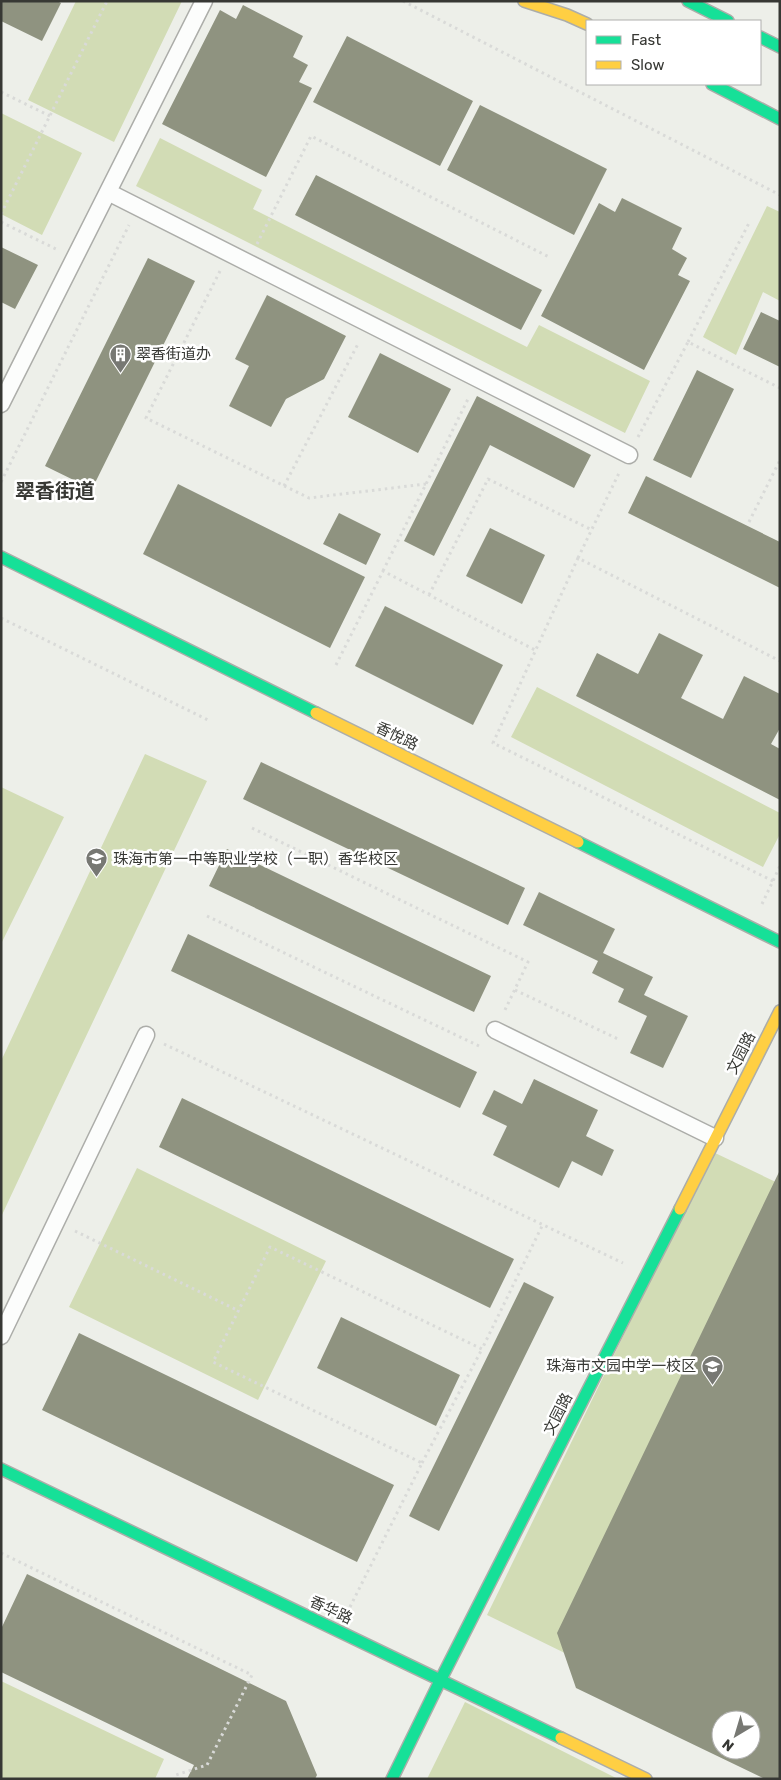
<svg xmlns="http://www.w3.org/2000/svg" width="781" height="1780" font-family="Rubik,'Noto Sans SC',sans-serif">
<style>
.green{fill:#d2dcb5}
.building{fill:#8f9380;fill-rule:evenodd}
.lines{fill:none;stroke-linecap:round;stroke-linejoin:round}
.lane-casing{stroke:#acada9;stroke-width:19}
.fast-casing{stroke:#acada9;stroke-width:14}
.slow-casing{stroke:#acada9;stroke-width:14}
.path{stroke:#d9dad8;stroke-width:3;stroke-dasharray:2.5 4;stroke-linecap:butt}
.lane{stroke:#fcfdfc;stroke-width:16}
.fast{stroke:#16e098;stroke-width:11}
.slow{stroke:#ffcf43;stroke-width:11}
.labels{text-anchor:middle;dominant-baseline:central;stroke-width:5;stroke-linejoin:round;paint-order:stroke}
.poi-label{font-size:15px;fill:#373834;stroke:#fff;text-anchor:start}
.street-label{font-size:15px;fill:#373834;stroke:#fff}
.district-label{font-size:20px;font-weight:bold;fill:#373834;stroke:#fff}
</style>
<rect width="100%" height="100%" fill="#edefe9"/>
<path class="green" d="M 76,1 L 182,1 L 114,142 L 28,100 Z
M 1,113 L 82,153 L 42,235 L 1,214 Z
M 160,138 L 262,190 L 253,209 L 527,347 L 539,325 L 650,381 L 625,433 L 136,186 Z
M 767,206 L 780,212 L 780,301 L 763,292 L 736,355 L 703,337 Z
M 537,687 L 780,813 L 780,834 L 763,867 L 511,737 Z
M 145,754 L 207,781 L 53,1106 L 1,1217 L 1,1061 Z
M 1,787 L 64,817 L 1,944 Z
M 713,1152 L 780,1184 L 577,1659 L 487,1615 Z
M 137,1168 L 326,1261 L 258,1400 L 69,1307 Z
M 1,1681 L 164,1759 L 155,1779 L 1,1779 Z
M 465,1702 L 618,1779 L 427,1779 Z"/>
<path class="building" d="M 1,1 L 57,1 L 61,3 L 42,41 L 1,21 Z
M 243,5 L 303,36 L 293,57 L 308,65 L 299,82 L 312,88 L 266,177 L 162,124 L 220,10 L 236,19 Z
M 347,36 L 473,101 L 440,166 L 313,102 Z
M 480,105 L 607,169 L 574,235 L 447,170 Z
M 316,175 L 542,290 L 521,330 L 295,215 Z
M 622,198 L 682,228 L 672,249 L 687,258 L 678,275 L 690,281 L 644,370 L 541,316 L 599,203 L 615,212 Z
M 1,247 L 38,265 L 15,309 L 1,302 Z
M 148,258 L 195,281 L 92,489 L 45,466 Z
M 267,295 L 346,336 L 324,379 L 286,399 L 271,427 L 229,406 L 249,366 L 235,359 Z
M 761,312 L 780,321 L 780,367 L 743,349 Z
M 380,353 L 451,389 L 418,453 L 348,417 Z
M 697,370 L 734,389 L 691,478 L 653,460 Z
M 477,396 L 591,455 L 574,488 L 490,445 L 434,556 L 404,541 Z
M 646,476 L 780,542 L 780,588 L 628,513 Z
M 178,484 L 365,577 L 330,648 L 143,554 Z
M 339,513 L 381,534 L 366,565 L 323,544 Z
M 490,528 L 545,555 L 522,604 L 466,576 Z
M 385,606 L 503,665 L 473,725 L 355,666 Z
M 659,633 L 703,655 L 681,698 L 723,719 L 744,676 L 780,694 L 780,728 L 771,744 L 780,749 L 780,800 L 576,696 L 597,653 L 638,674 Z
M 261,762 L 525,888 L 508,925 L 243,799 Z
M 227,849 L 491,976 L 474,1012 L 209,886 Z
M 539,892 L 615,929 L 603,953 L 653,977 L 644,995 L 688,1016 L 663,1068 L 630,1053 L 647,1016 L 618,1002 L 624,989 L 592,973 L 598,961 L 523,925 Z
M 188,934 L 477,1072 L 460,1108 L 171,971 Z
M 534,1079 L 598,1110 L 586,1136 L 614,1150 L 602,1176 L 572,1161 L 559,1188 L 493,1155 L 507,1126 L 482,1114 L 494,1090 L 522,1104 Z
M 182,1098 L 514,1259 L 490,1308 L 159,1147 Z
M 780,1170 L 780,1779 L 765,1779 L 576,1688 L 557,1633 ZM 721,1720 L 751,1720 L 751,1750 L 721,1750 Z
M 524,1282 L 554,1297 L 439,1531 L 409,1516 Z
M 341,1317 L 460,1375 L 436,1426 L 317,1368 Z
M 79,1333 L 394,1485 L 357,1562 L 42,1410 Z
M 27,1574 L 286,1701 L 317,1775 L 315,1779 L 187,1779 L 194,1765 L 1,1672 L 1,1629 Z"/>
<g class="lines">
<defs>
<path id="lane" d="M 108,192 L 629,455
M 1,404 L 204,1
M 495,1030 L 715,1138
M 1,1336 L 146,1035"/>
<path id="fast" d="M 688,1 L 728,21
M 760,37 L 780,47
M 712,84 L 780,119
M 1,557 L 316,713
M 578,842 L 780,942
M 1,1469 L 561,1738
M 392,1779 L 441,1679 L 680,1209"/>
<path id="slow" d="M 524,1 L 567,15 L 587,24
M 316,713 L 578,842
M 680,1209 L 780,1011
M 561,1738 L 646,1779"/>
</defs>
<use href="#lane" class="lane-casing"/>
<use href="#fast" class="fast-casing"/>
<use href="#slow" class="slow-casing"/>
<path class="path" d="M 403,1 L 780,195
M 1,92 L 50,116
M 1,214 L 107,1
M 1,222 L 56,249
M 257,244 L 311,136 L 549,257
M 220,271 L 146,418 L 309,498 L 426,484
M 688,342 L 749,223
M 638,437 L 688,342 L 780,388
M 1,482 L 129,225
M 284,486 L 359,342
M 749,522 L 780,460
M 578,558 L 619,473
M 383,571 L 469,397
M 429,595 L 488,479 L 592,530
M 1,618 L 210,721
M 336,665 L 383,571 L 535,650
M 252,828 L 528,962 L 504,1012
M 773,881 L 493,743 L 578,558 L 780,661
M 762,904 L 780,866
M 207,916 L 479,1046
M 515,990 L 618,1039
M 164,1044 L 623,1263
M 75,1231 L 239,1311
M 422,1463 L 482,1349
M 1,1553 L 252,1675 L 207,1765 L 176,1775 L 174,1779
M 350,1607 L 422,1463 L 213,1362 L 270,1247 L 482,1349 L 543,1224"/>
<use href="#lane" class="lane"/>
<use href="#fast" class="fast"/>
<use href="#slow" class="slow"/>
</g>
<defs>
<symbol id="building-pin" viewBox="-11 -11 22 30"><path d="M0 17L-7.5 6A9.5 9.5 0 1 1 7.5 6Z" fill="#777873" stroke="#fff"/><path d="M-4-6H4V6H1V3H-1V6H-4ZM-2.5-4.3h1.7v1.8h-1.7ZM.8-4.3h1.7v1.8H.8ZM-2.5-1h1.7V.8h-1.7ZM.8-1h1.7V.8H.8Z" fill="#fff"/></symbol>
<symbol id="school-pin" viewBox="-11 -11 22 30"><path d="M0 17L-7.5 6A9.5 9.5 0 1 1 7.5 6Z" fill="#777873" stroke="#fff"/><path d="M0-5L7-2L0 1L-7-2ZM-4 1L0 2.5L4 1V4Q0 6-4 4Z" fill="#fff"/></symbol>
</defs>
<g fill-rule="evenodd">
<use href="#building-pin" x="108" y="342" width="25" height="34"/>
<use href="#school-pin" x="84" y="846" width="25" height="34"/>
<use href="#school-pin" x="700" y="1354" width="25" height="34"/>
</g>
<g class="labels">
<g class="poi-label">
<text x="136" y="354">翠香街道办</text>
<text x="113" y="859">珠海市第一中等职业学校（一职）香华校区</text>
<text x="696" y="1366" text-anchor="end">珠海市文园中学一校区</text>
</g>
<g class="street-label">
<text transform="translate(397 736) rotate(26)">香悅路</text>
<text transform="translate(741 1053) rotate(-63)">文园路</text>
<text transform="translate(558 1414) rotate(-63)">文园路</text>
<text transform="translate(331 1610) rotate(25)">香华路</text>
</g>
<g class="district-label">
<text x="55" y="491">翠香街道</text>
</g>
</g>
<rect width="781" height="1780" fill="none" stroke="#373834" stroke-width="5"/>
<rect x="586" y="20" width="175" height="65" fill="#ffffff" stroke="#afafae"/>
<rect x="596" y="36" width="25" height="8" fill="#16e098" stroke="#afafae"/>
<text x="631" y="45" font-size="15" fill="#373834">Fast</text>
<rect x="596" y="61" width="25" height="8" fill="#ffcf43" stroke="#afafae"/>
<text x="631" y="70" font-size="15" fill="#373834">Slow</text>
<g transform="translate(736 1735) rotate(218)"><circle r="24" fill="#ffffff" stroke="#afafae"/>
<path d="M0-4L9 19L0 12L-9 19Z" fill="#777873"/>
<text y="-8" font-size="14" font-weight="bold" text-anchor="middle" fill="#373834">N</text>
</g>
</svg>
